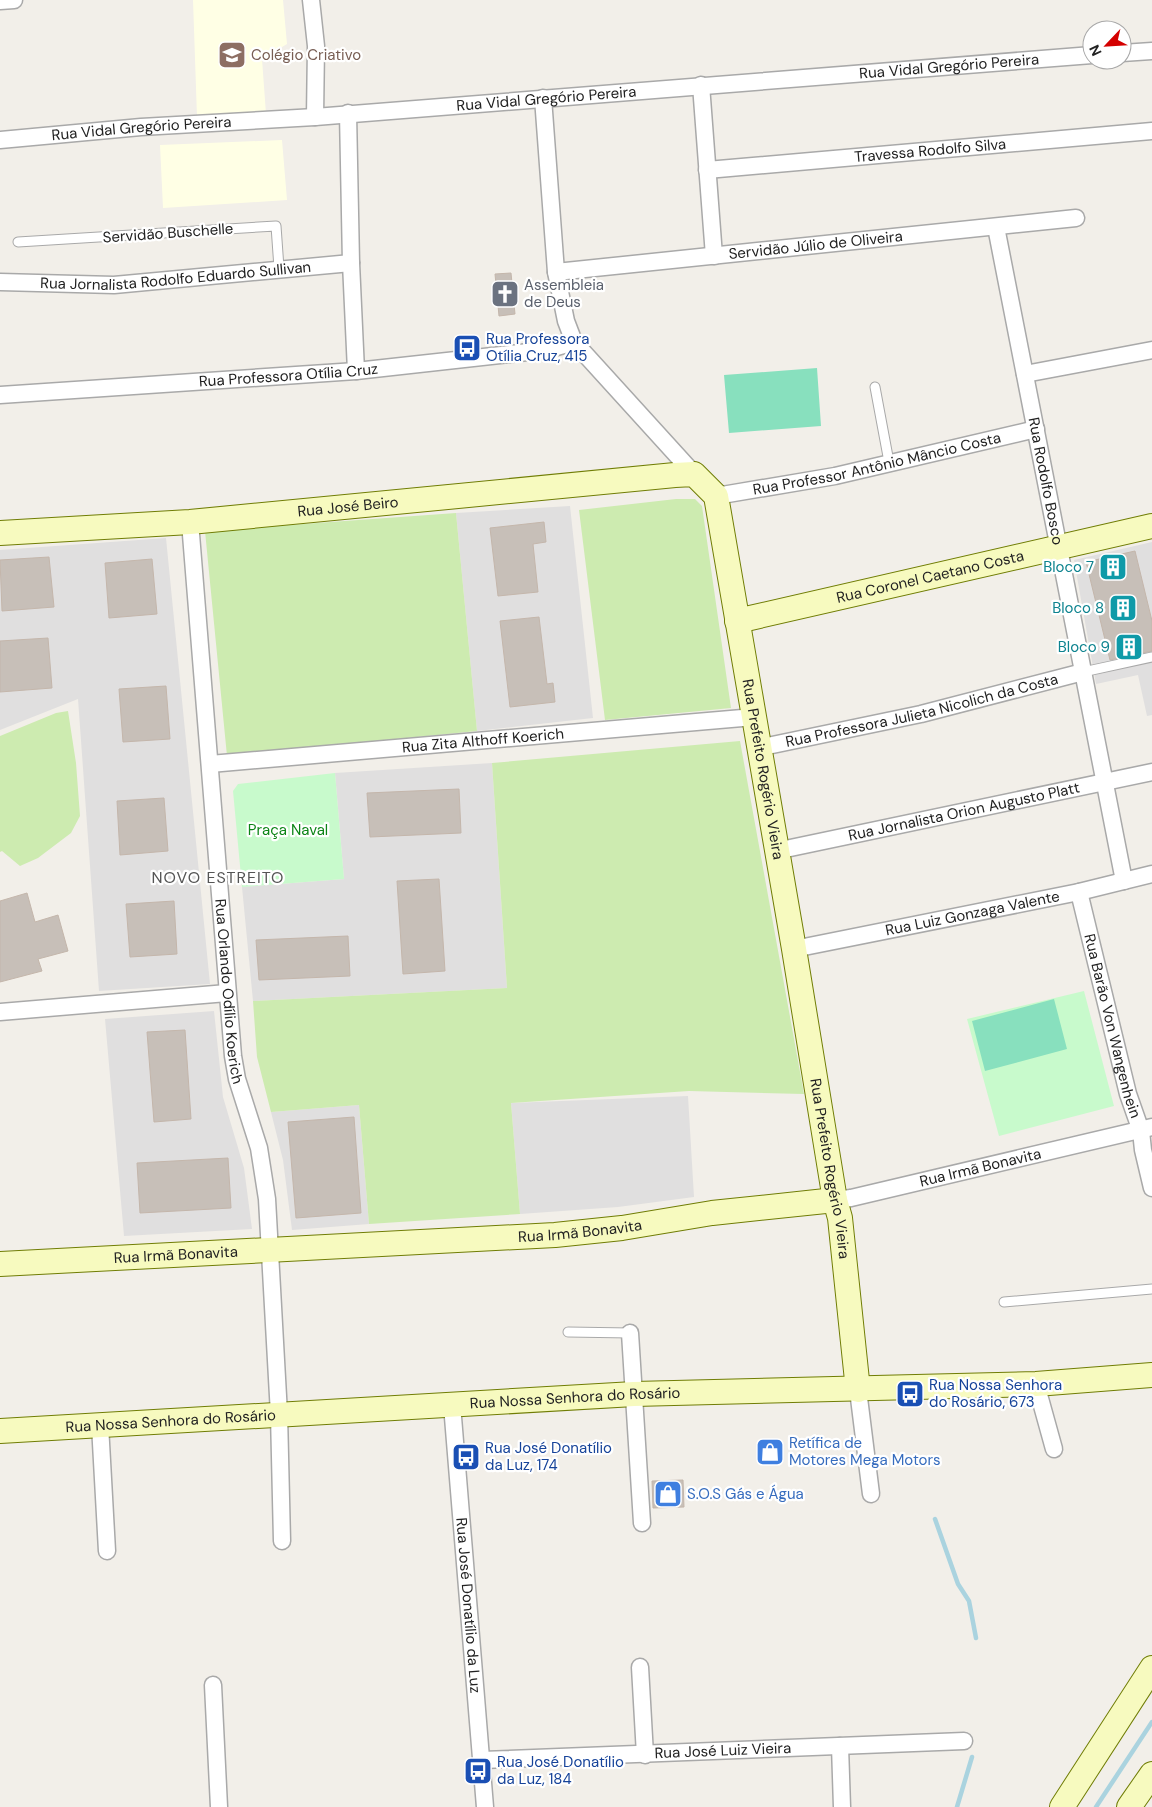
<svg xmlns="http://www.w3.org/2000/svg" width="1152" height="1807" font-family="'DM Sans',sans-serif">
<style>
.residential{fill:#e0dfdf}
.education{fill:#ffffe5}
.grass{fill:#cdebb0}
.park{fill:#c8facc}
.pitch{fill:#88e0be}
.lines{fill:none;stroke-linecap:round;stroke-linejoin:round}
.stream{stroke:#aad3df;stroke-width:4.5}
.building{fill:#c7bfb8;stroke:#c4b6ab}
.lane-casing{stroke:#a9a9a9;stroke-width:11}
.street-casing{stroke:#a9a9a9;stroke-width:19}
.secondary-casing{stroke:#707d05;stroke-width:26}
.lane{stroke:#fff;stroke-width:9}
.street{stroke:#fff;stroke-width:16}
.secondary{stroke:#f7fabf;stroke-width:24}
.labels{text-anchor:middle;dominant-baseline:central;stroke-width:4.5;stroke-linejoin:round;paint-order:stroke}
.education-label{font-size:15px;fill:#785e54;stroke:#fff;text-anchor:start}
.street-label{font-size:15px;fill:#222;stroke:#fff}
.worship-label{font-size:15px;fill:#5b616d;stroke:#fff;text-anchor:start}
.transit-label{font-size:15px;fill:#164399;stroke:#fff;text-anchor:start}
.culture-label{font-size:15px;fill:#0d838f;stroke:#fff;text-anchor:end}
.park-label{font-size:15px;fill:#0c8416;stroke:#fff}
.shop-label{font-size:15px;fill:#366cbe;stroke:#fff;text-anchor:start}
.neighbourhood-label{font-size:16px;letter-spacing:1px;fill:#555;stroke:#fff}
</style>
<rect width="100%" height="100%" fill="#f2efe9"/>
<path class="residential" d="M 570,506 L 593,718 L 477,731 L 456,513 Z
M 166,538 L 210,984 L 99,991 L 78,699 L 0,730 L 0,550 Z
M 1152,542 L 1152,715 L 1147,716 L 1138,675 L 1096,684 L 1074,560 Z
M 492,763 L 507,988 L 253,1001 L 242,887 L 344,879 L 335,773 Z
M 214,1011 L 223,1097 L 244,1168 L 252,1229 L 124,1236 L 105,1019 Z
M 688,1096 L 694,1197 L 618,1207 L 520,1214 L 511,1103 Z
M 359,1105 L 369,1224 L 292,1230 L 283,1160 L 271,1112 Z"/>
<path class="education" d="M 193,0 L 283,0 L 287,44 L 262,59 L 266,114 L 197,117 Z
M 282,140 L 287,200 L 163,208 L 160,145 Z"/>
<path class="grass" d="M 676,499 L 695,499 L 702,506 L 731,708 L 605,720 L 579,510 Z
M 456,513 L 477,731 L 227,756 L 205,531 Z
M 68,711 L 76,763 L 80,816 L 71,833 L 38,858 L 20,866 L 2,851 L 0,852 L 0,736 L 56,713 Z
M 740,741 L 804,1094 L 689,1091 L 511,1103 L 520,1214 L 369,1224 L 359,1105 L 271,1112 L 257,1057 L 253,1001 L 507,988 L 492,763 Z"/>
<path class="park" d="M 335,773 L 344,879 L 242,887 L 233,791 L 238,784 Z
M 1084,991 L 1114,1106 L 999,1136 L 967,1019 Z"/>
<path class="pitch" d="M 817,368 L 821,426 L 729,433 L 724,375 Z
M 1054,999 L 1067,1049 L 985,1071 L 972,1021 Z"/>
<g class="lines">
<path class="stream" d="M 935,1519 L 958,1584 L 969,1601 L 976,1638
M 957,1807 L 972,1757
M 1096,1807 L 1152,1722"/>
</g>
<path class="building" d="M 511,273 L 515,314 L 499,316 L 495,274 Z
M 544,522 L 546,542 L 533,544 L 538,592 L 498,596 L 490,528 Z
M 1135,551 L 1152,621 L 1152,651 L 1110,660 L 1086,562 Z
M 49,557 L 54,607 L 2,611 L 0,560 Z
M 152,559 L 157,614 L 109,618 L 105,563 Z
M 539,617 L 547,684 L 553,683 L 555,702 L 510,707 L 500,621 Z
M 48,638 L 52,688 L 0,692 L 0,641 Z
M 166,686 L 170,739 L 123,742 L 119,689 Z
M 459,789 L 461,833 L 370,837 L 367,793 Z
M 164,798 L 168,851 L 120,855 L 117,801 Z
M 439,879 L 445,971 L 403,974 L 397,881 Z
M 27,893 L 35,922 L 58,915 L 68,951 L 38,959 L 42,971 L 0,982 L 0,901 Z
M 174,901 L 177,954 L 130,957 L 126,904 Z
M 348,936 L 350,976 L 259,980 L 256,940 Z
M 185,1030 L 191,1119 L 154,1122 L 147,1032 Z
M 354,1117 L 361,1213 L 296,1218 L 288,1122 Z
M 228,1158 L 231,1208 L 140,1213 L 137,1163 Z
M 683,1480 L 684,1507 L 653,1508 L 652,1481 Z"/>
<g class="lines">
<defs>
<path id="lane" d="M 18,242 L 276,226 L 279,268
M 875,387 L 889,462
M 1083,672 L 1152,657
M 1004,1302 L 1152,1289
M 568,1332 L 630,1333"/>
<g id="street">
<path d="M 311,0 L 316,46 L 315,117"/>
<path d="M 0,1 L 14,0"/>
<path d="M 1122,53 L 1152,51"/>
<path d="M 701,85 L 714,256"/>
<path d="M 543,98 L 556,272 L 566,321 L 574,342 L 694,474"/>
<path d="M 348,113 L 351,263 L 356,371"/>
<path id="s1" d="M 0,140 L 141,127 L 315,117 L 1092,55"/>
<path id="s2" d="M 707,170 L 1152,131"/>
<path id="s3" d="M 996,227 L 1124,881"/>
<path id="s4" d="M 556,272 L 1076,218"/>
<path id="s5" d="M 0,282 L 114,285 L 351,263"/>
<path d="M 1025,374 L 1152,350"/>
<path id="s6" d="M 0,395 L 356,371 L 546,350 L 574,342"/>
<path id="s7" d="M 716,496 L 835,476 L 1036,429"/>
<path id="s8" d="M 190,522 L 233,1056 L 237,1079 L 259,1148 L 267,1199 L 279,1414 L 282,1541"/>
<path id="s9" d="M 758,748 L 921,714 L 1083,672"/>
<path id="s10" d="M 210,764 L 754,717"/>
<path id="s11" d="M 776,851 L 1152,772"/>
<path id="s12" d="M 1079,892 L 1128,1094 L 1141,1131 L 1143,1150 L 1152,1188"/>
<path id="s13" d="M 794,949 L 1079,892 L 1152,874"/>
<path d="M 0,1012 L 227,993"/>
<path id="s14" d="M 835,1200 L 851,1198 L 1152,1127"/>
<path d="M 630,1333 L 642,1523"/>
<path d="M 1036,1384 L 1054,1449"/>
<path d="M 858,1390 L 871,1494"/>
<path id="s15" d="M 452,1405 L 485,1807"/>
<path d="M 100,1425 L 107,1551"/>
<path d="M 640,1667 L 645,1755"/>
<path d="M 213,1685 L 219,1807"/>
<path d="M 840,1746 L 842,1807"/>
<path id="s16" d="M 482,1760 L 964,1741"/>
</g>
<g id="secondary">
<path id="s17" d="M 0,533 L 190,522 L 675,475 L 694,474 L 716,496 L 794,949 L 835,1200 L 840,1218 L 858,1390"/>
<path id="s18" d="M 737,621 L 1152,526"/>
<path id="s19" d="M 0,1264 L 555,1235 L 622,1228 L 712,1213 L 835,1200"/>
<path id="s20" d="M 0,1431 L 634,1394 L 1036,1384 L 1152,1375"/>
<path d="M 1062,1807 L 1152,1668"/>
<path d="M 1129,1807 L 1152,1774"/>
</g>
</defs>
<use href="#lane" class="lane-casing"/>
<use href="#street" class="street-casing"/>
<use href="#secondary" class="secondary-casing"/>
<use href="#lane" class="lane"/>
<use href="#street" class="street"/>
<use href="#secondary" class="secondary"/>
</g>
<defs>
<symbol id="school-square" viewBox="-11 -11 22 22"><rect x="-9" y="-9" width="18" height="18" rx="4" fill="#8d6e63" stroke="#fff"/><path d="M0-5L7-2L0 1L-7-2ZM-4 1L0 2.5L4 1V4Q0 6-4 4Z" fill="#fff"/></symbol>
<symbol id="church-square" viewBox="-11 -11 22 22"><rect x="-9" y="-9" width="18" height="18" rx="4" fill="#6b7280" stroke="#fff"/><path d="M-1.2-6h2.4v3.5h3.3v2.4h-3.3V6h-2.4V-.1h-3.3v-2.4h3.3Z" fill="#fff"/></symbol>
<symbol id="bus-square" viewBox="-11 -11 22 22"><rect x="-9" y="-9" width="18" height="18" rx="4" fill="#1a4fb4" stroke="#fff"/><path d="M-5-6H5V4H4V6H2V4H-2V6H-4V4H-5ZM-3.5-4V0h7V-4ZM-3.5 1.2v1.5H-2V1.2ZM2 1.2v1.5H3.5V1.2Z" fill="#fff"/></symbol>
<symbol id="building-square" viewBox="-11 -11 22 22"><rect x="-9" y="-9" width="18" height="18" rx="4" fill="#0f9aa8" stroke="#fff"/><path d="M-4-6H4V6H1V3H-1V6H-4ZM-2.5-4.3h1.7v1.8h-1.7ZM.8-4.3h1.7v1.8H.8ZM-2.5-1h1.7V.8h-1.7ZM.8-1h1.7V.8H.8Z" fill="#fff"/></symbol>
<symbol id="shop-square" viewBox="-11 -11 22 22"><rect x="-9" y="-9" width="18" height="18" rx="4" fill="#3f7fe0" stroke="#fff"/><path d="M-5-2.5h2.3a2.7 3.5 0 0 1 5.4 0H5L5.5 6h-11ZM-1.5-2.5h3a1.5 2.3 0 0 0-3 0Z" fill="#fff"/></symbol>
</defs>
<g fill-rule="evenodd">
<use href="#school-square" x="216" y="39" width="32" height="32"/>
<use href="#church-square" x="489" y="278" width="32" height="32"/>
<use href="#bus-square" x="451" y="332" width="32" height="32"/>
<use href="#building-square" x="1097" y="551" width="32" height="32"/>
<use href="#building-square" x="1107" y="592" width="32" height="32"/>
<use href="#building-square" x="1113" y="631" width="32" height="32"/>
<use href="#bus-square" x="894" y="1378" width="32" height="32"/>
<use href="#shop-square" x="754" y="1436" width="32" height="32"/>
<use href="#bus-square" x="450" y="1441" width="32" height="32"/>
<use href="#shop-square" x="652" y="1478" width="32" height="32"/>
<use href="#bus-square" x="462" y="1755" width="32" height="32"/>
</g>
<g class="labels">
<g class="education-label">
<text x="251" y="55">Colégio Criativo</text>
</g>
<g class="street-label">
<text stroke="none"><textPath href="#s1" startOffset="952">Rua Vidal Gregório Pereira</textPath></text>
<text stroke="none"><textPath href="#s1" startOffset="548">Rua Vidal Gregório Pereira</textPath></text>
<text stroke="none"><textPath href="#s1" startOffset="142">Rua Vidal Gregório Pereira</textPath></text>
<text stroke="none"><textPath href="#s2" startOffset="224">Travessa Rodolfo Silva</textPath></text>
<text transform="translate(168 233) rotate(-4)">Servidão Buschelle</text>
<text stroke="none"><textPath href="#s4" startOffset="261">Servidão Júlio de Oliveira</textPath></text>
<text stroke="none"><textPath href="#s5" startOffset="176">Rua Jornalista Rodolfo Eduardo Sullivan</textPath></text>
<text stroke="none"><textPath href="#s6" startOffset="289">Rua Professora Otília Cruz</textPath></text>
<text stroke="none"><textPath href="#s7" startOffset="164">Rua Professor Antônio Mâncio Costa</textPath></text>
<text stroke="none"><textPath href="#s3" startOffset="259">Rua Rodolfo Bosco</textPath></text>
<text stroke="none"><textPath href="#s17" startOffset="349">Rua José Beiro</textPath></text>
<text stroke="none"><textPath href="#s18" startOffset="198">Rua Coronel Caetano Costa</textPath></text>
<text stroke="none"><textPath href="#s9" startOffset="168">Rua Professora Julieta Nicolich da Costa</textPath></text>
<text stroke="none"><textPath href="#s10" startOffset="274">Rua Zita Althoff Koerich</textPath></text>
<text stroke="none"><textPath href="#s17" startOffset="1005">Rua Prefeito Rogério Vieira</textPath></text>
<text stroke="none"><textPath href="#s11" startOffset="192">Rua Jornalista Orion Augusto Platt</textPath></text>
<text stroke="none"><textPath href="#s13" startOffset="182">Rua Luiz Gonzaga Valente</textPath></text>
<text stroke="none"><textPath href="#s8" startOffset="471">Rua Orlando Odílio Koerich</textPath></text>
<text stroke="none"><textPath href="#s12" startOffset="138">Rua Barão Von Wangenhein</textPath></text>
<text stroke="none"><textPath href="#s17" startOffset="1410">Rua Prefeito Rogério Vieira</textPath></text>
<text stroke="none"><textPath href="#s14" startOffset="149">Rua Irmã Bonavita</textPath></text>
<text stroke="none"><textPath href="#s19" startOffset="581">Rua Irmã Bonavita</textPath></text>
<text stroke="none"><textPath href="#s19" startOffset="176">Rua Irmã Bonavita</textPath></text>
<text stroke="none"><textPath href="#s20" startOffset="576">Rua Nossa Senhora do Rosário</textPath></text>
<text stroke="none"><textPath href="#s20" startOffset="171">Rua Nossa Senhora do Rosário</textPath></text>
<text stroke="none"><textPath href="#s15" startOffset="201">Rua José Donatílio da Luz</textPath></text>
<text stroke="none"><textPath href="#s16" startOffset="241">Rua José Luiz Vieira</textPath></text>
</g>
<g class="worship-label">
<text x="524" y="285">Assembleia<tspan x="524" dy="17">de Deus</tspan></text>
</g>
<g class="transit-label">
<text x="486" y="339">Rua Professora<tspan x="486" dy="17">Otília Cruz, 415</tspan></text>
<text x="929" y="1385">Rua Nossa Senhora<tspan x="929" dy="17">do Rosário, 673</tspan></text>
<text x="485" y="1448">Rua José Donatílio<tspan x="485" dy="17">da Luz, 174</tspan></text>
<text x="497" y="1762">Rua José Donatílio<tspan x="497" dy="17">da Luz, 184</tspan></text>
</g>
<g class="culture-label">
<text x="1094" y="567">Bloco 7</text>
<text x="1104" y="608">Bloco 8</text>
<text x="1110" y="647">Bloco 9</text>
</g>
<g class="park-label">
<text x="288" y="830">Praça Naval</text>
</g>
<g class="shop-label">
<text x="789" y="1443">Retífica de<tspan x="789" dy="17">Motores Mega Motors</tspan></text>
<text x="687" y="1494">S.O.S Gás e Água</text>
</g>
<g class="neighbourhood-label">
<text x="218" y="877">NOVO ESTREITO</text>
</g>
</g>
<g transform="translate(1107 45) rotate(245)"><circle r="24" fill="#ffffff" stroke="#a7a7a7"/>
<path d="M0-4L9 19L0 12L-9 19Z" fill="#d40000"/>
<text y="-8" font-size="14" font-weight="bold" text-anchor="middle" fill="#222222">N</text>
</g>
</svg>
